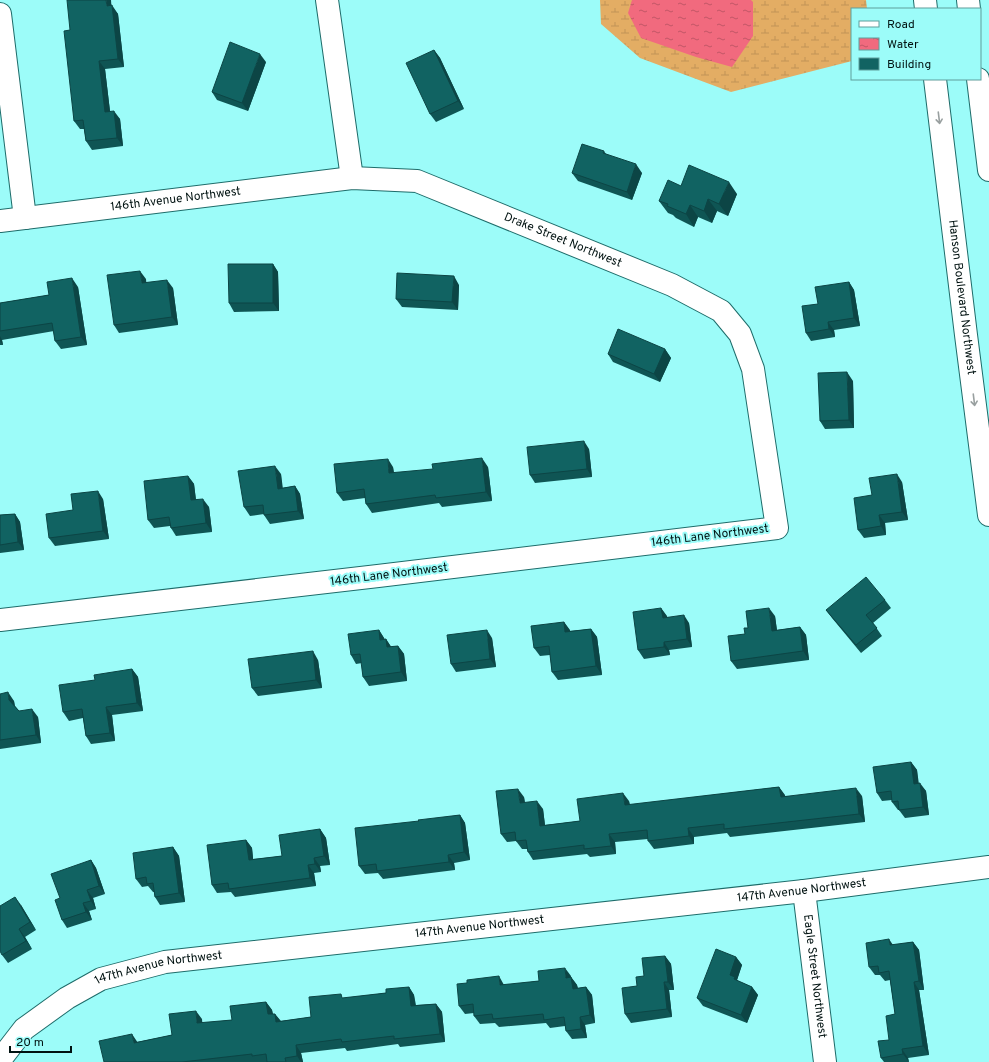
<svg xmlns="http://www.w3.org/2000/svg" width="989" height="1062" font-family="Overpass,sans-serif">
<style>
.wetland{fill:url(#wetland-marsh)}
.water{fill:url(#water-ripples)}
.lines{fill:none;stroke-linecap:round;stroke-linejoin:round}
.street-casing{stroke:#1e6c6a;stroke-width:24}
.secondary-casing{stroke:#1e6c6a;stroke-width:24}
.street{stroke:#fff;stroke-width:22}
.secondary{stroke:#fff;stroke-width:22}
.wall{fill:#0f5554}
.shaded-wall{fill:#0c4545}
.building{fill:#116362;stroke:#0c4545}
.oneway{stroke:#99a0a0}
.labels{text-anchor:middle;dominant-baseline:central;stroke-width:4;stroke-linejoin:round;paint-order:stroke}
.street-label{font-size:12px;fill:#001211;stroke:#9cfcf9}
</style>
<defs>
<pattern id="wetland-marsh" width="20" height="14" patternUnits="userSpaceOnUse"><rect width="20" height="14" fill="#e3ad64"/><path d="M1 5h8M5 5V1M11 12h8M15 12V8" fill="none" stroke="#c19456"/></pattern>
<pattern id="water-ripples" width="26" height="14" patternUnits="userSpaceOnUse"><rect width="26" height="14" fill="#f16a7e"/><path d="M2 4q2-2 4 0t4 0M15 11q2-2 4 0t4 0" fill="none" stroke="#c15666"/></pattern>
</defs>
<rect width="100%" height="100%" fill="#9cfcf9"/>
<path class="wetland" d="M 600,0 L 866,0 L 867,9 L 852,9 L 852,61 L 731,92 L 640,58 L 601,24 Z"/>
<path class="water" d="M 632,0 L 751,0 L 753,2 L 753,36 L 732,67 L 696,57 L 641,38 L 628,13 Z"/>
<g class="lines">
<defs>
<g id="street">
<path d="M 327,0 L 352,178"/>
<path d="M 0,14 L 25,218"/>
<path id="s1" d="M 0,221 L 352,178 L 417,181 L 672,285 L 721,311 L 740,334 L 753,369 L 777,528 L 378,576 L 0,620"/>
<path id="s2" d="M 804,891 L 825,1062"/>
<path id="s3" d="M 0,1060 L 24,1029 L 67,998 L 101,979 L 165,962 L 804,891 L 989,867"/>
</g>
<g id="secondary">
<path d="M 925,0 L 926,9"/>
<path d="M 968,0 L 969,9"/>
<path id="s4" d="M 935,79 L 966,335 L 989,515"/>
<path d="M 978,79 L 989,170"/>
</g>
</defs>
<use href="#street" class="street-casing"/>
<use href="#secondary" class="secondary-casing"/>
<use href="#street" class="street"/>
<use href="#secondary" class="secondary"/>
</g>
<path class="wall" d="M 111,6 L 118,14 L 124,67 L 105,69 L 110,111 L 120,119 L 123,146 L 92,150 L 86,141 L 84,129 L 80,129 L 74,121 L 70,30 Z
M 434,50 L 440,58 L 464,109 L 436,122 L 430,114 Z
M 266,62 L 248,111 L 217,100 L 212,92 Z
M 604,151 L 606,154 L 642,173 L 632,200 L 578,181 L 572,173 Z
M 681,186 L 737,194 L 728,216 L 717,211 L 712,223 L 698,217 L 694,227 L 676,218 L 673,215 L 668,213 L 659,201 Z
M 273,264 L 278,272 L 279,311 L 234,312 L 229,303 Z
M 146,279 L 146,282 L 173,288 L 178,325 L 119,333 L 114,325 Z
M 849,282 L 854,290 L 860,326 L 834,330 L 835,337 L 811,341 L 806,333 L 818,304 Z
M 459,285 L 458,310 L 402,307 L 396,299 Z
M 78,287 L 87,345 L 61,349 L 55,341 L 54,331 L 2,340 L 3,345 L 0,345 L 0,303 L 49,295 Z
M 665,349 L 671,358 L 660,382 L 613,362 L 608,354 Z
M 853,381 L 854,428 L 825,429 L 820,421 Z
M 589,449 L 592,477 L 535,483 L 530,475 Z
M 393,467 L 394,473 L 488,467 L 492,501 L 442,507 L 439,503 L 372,513 L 366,504 L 365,498 L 343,501 L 337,493 Z
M 281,474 L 282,488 L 295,486 L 300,494 L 304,519 L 270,524 L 264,515 L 264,514 L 250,516 L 244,507 Z
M 188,476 L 194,484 L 196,500 L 209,507 L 212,532 L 176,536 L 171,528 L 170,526 L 154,528 L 148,520 Z
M 902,482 L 908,520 L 885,523 L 886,535 L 864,538 L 858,530 L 872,495 Z
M 103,499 L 109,539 L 55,546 L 49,538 L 73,510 Z
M 15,514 L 20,522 L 24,550 L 0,553 L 0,515 Z
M 885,600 L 891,608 L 873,623 L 882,636 L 861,653 L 832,618 L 826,610 Z
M 661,608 L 667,617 L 689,623 L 692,647 L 669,650 L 670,655 L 644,659 L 638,650 Z
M 775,616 L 777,630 L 800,627 L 806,635 L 809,660 L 737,669 L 731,661 L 748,628 Z
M 564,622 L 570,631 L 591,629 L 597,637 L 602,675 L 558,680 L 552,672 L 550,655 L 540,656 L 534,648 Z
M 379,630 L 384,638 L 385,640 L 386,639 L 391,647 L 398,646 L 404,654 L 407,681 L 369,686 L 363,677 L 362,663 L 356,664 L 351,655 Z
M 492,638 L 496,667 L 456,672 L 451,664 Z
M 318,660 L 322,688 L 258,696 L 252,688 Z
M 132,669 L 138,677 L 143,711 L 112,715 L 115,741 L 91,744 L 86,736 L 83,718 L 69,721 L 63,712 Z
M 0,694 L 14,701 L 15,706 L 19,711 L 38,717 L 41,743 L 0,749 Z
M 911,762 L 917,770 L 918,783 L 926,791 L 929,815 L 905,818 L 899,810 L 898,810 L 892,802 L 892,800 L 882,801 L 877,793 Z
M 779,787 L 785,796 L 862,796 L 865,822 L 730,837 L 727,833 L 694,837 L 694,844 L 654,849 L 648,841 L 648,839 L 615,842 L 616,854 L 590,857 L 587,854 L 533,860 L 528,852 L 527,849 L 522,849 L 516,841 L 507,842 L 501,834 L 524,797 L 525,803 L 543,809 L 545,825 L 580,821 L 629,801 L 630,805 Z
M 460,815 L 465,823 L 470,860 L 454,863 L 455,870 L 383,879 L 378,873 L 365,874 L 359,866 L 419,821 Z
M 320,829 L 326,838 L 330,865 L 320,866 L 321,872 L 314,873 L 316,886 L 235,897 L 231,892 L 217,893 L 212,885 L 246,840 L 252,848 L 253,859 L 282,856 Z
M 173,847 L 179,856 L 185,902 L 160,905 L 155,897 L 154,892 L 153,892 L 148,886 L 142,887 L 136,879 Z
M 91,860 L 96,868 L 105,894 L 93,898 L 96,909 L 89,911 L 92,920 L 67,928 L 62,920 L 60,898 Z
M 21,905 L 36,930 L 25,937 L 32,949 L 8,963 L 2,955 Z
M 913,942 L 919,950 L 924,990 L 919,990 L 929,1055 L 908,1058 L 909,1062 L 884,1062 L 881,1058 L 889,1040 L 895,1014 L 890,980 L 885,981 L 880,975 L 875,975 L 869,967 L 893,945 Z
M 665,956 L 671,964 L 674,990 L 669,990 L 672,1017 L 631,1023 L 625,1014 L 644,976 Z
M 736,957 L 742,965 L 737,980 L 738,981 L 752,987 L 758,995 L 747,1023 L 703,1006 L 697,998 Z
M 571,976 L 571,977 L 577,985 L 578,988 L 586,987 L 592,995 L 595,1023 L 585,1025 L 587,1038 L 572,1039 L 566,1031 L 565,1026 L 550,1028 L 546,1023 L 499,1027 L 495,1023 L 480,1024 L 474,1016 L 474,1013 L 465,1014 L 459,1006 L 504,985 L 539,981 Z
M 409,987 L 414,995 L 416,1005 L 436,1004 L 442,1012 L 445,1042 L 400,1047 L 398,1044 L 347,1051 L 345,1048 L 301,1053 L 303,1062 L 104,1062 L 137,1042 L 172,1035 L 202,1019 L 202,1023 L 232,1020 L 266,1002 L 272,1010 L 273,1014 L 275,1014 L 281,1021 L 311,1017 L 344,998 L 386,993 Z"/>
<path class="shaded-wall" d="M 106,0 L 111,0 L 112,14 L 107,6 Z
M 112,5 L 118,14 L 124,67 L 118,59 Z
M 434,50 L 440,58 L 464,109 L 458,101 Z
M 260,54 L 266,62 L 248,111 L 242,103 Z
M 99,61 L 105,69 L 111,120 L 105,112 Z
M 114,111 L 120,119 L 123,146 L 117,138 Z
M 636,164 L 642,173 L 632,200 L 627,192 Z
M 729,182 L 737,194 L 728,216 L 719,204 Z
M 708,199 L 717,211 L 712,223 L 704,211 Z
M 690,205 L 698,217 L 694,227 L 686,214 Z
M 273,264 L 278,272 L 279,311 L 273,303 Z
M 140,271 L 146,279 L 147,291 L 142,283 Z
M 454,276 L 459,285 L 458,310 L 452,302 Z
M 72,278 L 78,287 L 87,345 L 81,337 Z
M 167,280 L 173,288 L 178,325 L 172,317 Z
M 849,282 L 854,290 L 860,326 L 854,318 Z
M 828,322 L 834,330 L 835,337 L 829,329 Z
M 0,336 L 2,340 L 3,345 L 0,341 Z
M 665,349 L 671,358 L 660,382 L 654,374 Z
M 847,372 L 853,381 L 854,428 L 849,420 Z
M 584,441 L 589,449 L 592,477 L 587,469 Z
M 482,458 L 488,467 L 492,501 L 486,492 Z
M 388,459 L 393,467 L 395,482 L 389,473 Z
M 275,466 L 281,474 L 284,497 L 278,489 Z
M 897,474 L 902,482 L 908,520 L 902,512 Z
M 188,476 L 194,484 L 197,509 L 191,500 Z
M 295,486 L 300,494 L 304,519 L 298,511 Z
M 98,491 L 103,499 L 109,539 L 103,531 Z
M 203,499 L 209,507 L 212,532 L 206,523 Z
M 15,514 L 20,522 L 24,550 L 18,542 Z
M 879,515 L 885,523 L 886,535 L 881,526 Z
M 661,608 L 667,616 L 668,626 L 663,618 Z
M 769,608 L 775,616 L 778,639 L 772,631 Z
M 684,615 L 689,623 L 692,647 L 687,639 Z
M 564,622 L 570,630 L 571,640 L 565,632 Z
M 800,627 L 806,635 L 809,660 L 803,651 Z
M 591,629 L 597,637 L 602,675 L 596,666 Z
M 379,630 L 384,638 L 386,648 L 380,640 Z
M 487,630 L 492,638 L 496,667 L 490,659 Z
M 386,639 L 392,648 L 387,647 Z
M 664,642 L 669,650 L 670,655 L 664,647 Z
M 398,646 L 404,654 L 407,681 L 401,672 Z
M 313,651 L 318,660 L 322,688 L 316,680 Z
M 132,669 L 138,677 L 143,711 L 137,703 Z
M 8,692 L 14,701 L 15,709 L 9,700 Z
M 106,707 L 112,715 L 115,741 L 110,733 Z
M 32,709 L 38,717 L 41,743 L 36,735 Z
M 911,762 L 917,770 L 920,792 L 914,784 Z
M 920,783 L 926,791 L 929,815 L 923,807 Z
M 779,787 L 785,795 L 786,805 L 781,797 Z
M 856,788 L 862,796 L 865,822 L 859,814 Z
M 518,789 L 524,797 L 526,811 L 520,803 Z
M 623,793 L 629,801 L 631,814 L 625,805 Z
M 537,801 L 543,809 L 546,834 L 540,826 Z
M 460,815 L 465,823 L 470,860 L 464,852 Z
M 688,828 L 694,837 L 694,844 L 689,836 Z
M 320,829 L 326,838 L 330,865 L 324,856 Z
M 609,834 L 615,842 L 616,854 L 611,846 Z
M 246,840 L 252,848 L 254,868 L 249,860 Z
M 173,847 L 179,856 L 185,902 L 179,893 Z
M 448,855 L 454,863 L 455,870 L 449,862 Z
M 314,858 L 320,866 L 321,872 L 315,864 Z
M 91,860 L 96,868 L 105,894 L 99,886 Z
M 308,865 L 314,873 L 316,886 L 310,878 Z
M 87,890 L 93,898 L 96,909 L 91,901 Z
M 15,897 L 21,905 L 36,930 L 30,922 Z
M 83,903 L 89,911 L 92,920 L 86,912 Z
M 19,929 L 25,937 L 32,949 L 26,941 Z
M 889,939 L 895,948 L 890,945 Z
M 913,942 L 919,950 L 924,990 L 919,981 Z
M 665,956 L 671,964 L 674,990 L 668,982 Z
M 736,957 L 742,965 L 737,980 L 740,985 L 739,988 L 730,975 Z
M 565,968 L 571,976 L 572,986 L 566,978 Z
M 499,976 L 504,985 L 505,994 L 500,985 Z
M 571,977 L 577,985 L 579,997 L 573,989 Z
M 664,982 L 669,990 L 672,1017 L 667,1009 Z
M 914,982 L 919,990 L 929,1055 L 923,1046 Z
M 409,987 L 414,995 L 416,1014 L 411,1006 Z
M 586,987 L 592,995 L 595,1023 L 590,1015 Z
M 752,987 L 758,995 L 747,1023 L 741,1015 Z
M 266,1002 L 272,1010 L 274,1022 L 268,1014 Z
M 436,1004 L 442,1012 L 445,1042 L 440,1034 Z
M 196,1011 L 202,1019 L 203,1031 L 197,1023 Z
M 275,1014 L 281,1022 L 276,1022 Z
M 580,1017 L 585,1025 L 587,1038 L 581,1029 Z
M 132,1034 L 138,1043 L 134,1043 Z
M 296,1045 L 301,1053 L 303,1062 L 301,1062 L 297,1056 Z
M 902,1049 L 908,1058 L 909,1062 L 903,1054 Z"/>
<path class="building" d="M 67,0 L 106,0 L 107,6 L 112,5 L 118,59 L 99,61 L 105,112 L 114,111 L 117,138 L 86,141 L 83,120 L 74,121 L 64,31 L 70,30 Z
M 230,42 L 260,54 L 242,103 L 212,92 Z
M 434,50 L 458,101 L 430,114 L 406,63 Z
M 582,144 L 604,151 L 603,153 L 636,164 L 627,192 L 572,173 Z
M 689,165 L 729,182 L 719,204 L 708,199 L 704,211 L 690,205 L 686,214 L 667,206 L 668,204 L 659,201 L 668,180 L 681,186 Z
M 228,264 L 273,264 L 273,303 L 229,303 Z
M 140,271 L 142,283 L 167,280 L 172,317 L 114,325 L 107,275 Z
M 397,273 L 454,276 L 452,302 L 396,299 Z
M 72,278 L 81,337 L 55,341 L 52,323 L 0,331 L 0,303 L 49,295 L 47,282 Z
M 849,282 L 854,318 L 828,322 L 829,329 L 806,333 L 802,306 L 818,304 L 815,287 Z
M 618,329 L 665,349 L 654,374 L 608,354 Z
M 847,372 L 849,420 L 820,421 L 818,373 Z
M 584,441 L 587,469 L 530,475 L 527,447 Z
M 482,458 L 486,492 L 436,498 L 435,495 L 366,504 L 364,489 L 337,493 L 334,464 L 388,459 L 389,473 L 433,469 L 432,464 Z
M 275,466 L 278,489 L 295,486 L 298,511 L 264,515 L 263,505 L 244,507 L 238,471 Z
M 897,474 L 902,512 L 879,515 L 881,526 L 858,530 L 854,498 L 872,495 L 869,478 Z
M 188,476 L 191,500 L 203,499 L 206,523 L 171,528 L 169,517 L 148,520 L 144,481 Z
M 98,491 L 103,531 L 49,538 L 46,514 L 73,510 L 71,494 Z
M 15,514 L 18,542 L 0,545 L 0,515 Z
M 866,577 L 885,600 L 866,615 L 877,628 L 856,645 L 826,610 Z
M 661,608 L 663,618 L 684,615 L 687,639 L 664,642 L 664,647 L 638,650 L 633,612 Z
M 769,608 L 772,631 L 800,627 L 803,651 L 731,661 L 728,636 L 745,634 L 744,628 L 748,628 L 746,611 Z
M 564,622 L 565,632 L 591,629 L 596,666 L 552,672 L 549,646 L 534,648 L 531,626 Z
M 379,630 L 380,640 L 386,639 L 387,647 L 398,646 L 401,672 L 363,677 L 360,654 L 351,655 L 348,634 Z
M 487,630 L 490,659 L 451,664 L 447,635 Z
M 313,651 L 316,680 L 252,688 L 248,659 Z
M 132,669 L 137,703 L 106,707 L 110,733 L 86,736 L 82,709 L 63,712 L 59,685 L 95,680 L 94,675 Z
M 8,692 L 9,700 L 19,711 L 32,709 L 36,735 L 0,740 L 0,694 Z
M 911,762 L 914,784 L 920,783 L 923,807 L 899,810 L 898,801 L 892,802 L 891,791 L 877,793 L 873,767 Z
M 779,787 L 781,797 L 856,788 L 859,814 L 724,829 L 724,824 L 688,828 L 689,836 L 648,841 L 647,830 L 609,834 L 611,846 L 584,849 L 584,845 L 528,852 L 526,840 L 516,841 L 515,832 L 501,834 L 496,791 L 518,789 L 520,803 L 537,801 L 540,826 L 580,821 L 577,799 L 623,793 L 625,805 Z
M 460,815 L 464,852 L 448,855 L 449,862 L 377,871 L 376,864 L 359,866 L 355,828 L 419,821 L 418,820 Z
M 320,829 L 324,856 L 314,858 L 315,864 L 308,865 L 310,878 L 229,889 L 228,883 L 212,885 L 207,845 L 246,840 L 249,860 L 282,856 L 279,835 Z
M 173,847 L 179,893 L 155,897 L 153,883 L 147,884 L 146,877 L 136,879 L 133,853 Z
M 91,860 L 99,886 L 87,890 L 91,901 L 83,903 L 86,912 L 62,920 L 55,900 L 60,898 L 51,874 Z
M 15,897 L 30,922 L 19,929 L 26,941 L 2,955 L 0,951 L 0,906 Z
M 889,939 L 890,945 L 913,942 L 919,981 L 914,982 L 923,1046 L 902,1049 L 903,1054 L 881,1058 L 878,1041 L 889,1040 L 886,1016 L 895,1014 L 889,971 L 879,973 L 878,966 L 869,967 L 866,943 Z
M 716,949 L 736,957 L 730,975 L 735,977 L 734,979 L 752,987 L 741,1015 L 697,998 Z
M 665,956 L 668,982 L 664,982 L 667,1009 L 625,1014 L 622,988 L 637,986 L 636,977 L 644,976 L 642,958 Z
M 565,968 L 566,978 L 571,977 L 573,989 L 586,987 L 590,1015 L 580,1017 L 581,1029 L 566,1031 L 564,1017 L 544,1020 L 543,1014 L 493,1019 L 492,1014 L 474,1016 L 473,1004 L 459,1006 L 457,984 L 467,983 L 467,980 L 499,976 L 500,985 L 539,981 L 538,971 Z
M 409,987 L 411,1006 L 436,1004 L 440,1034 L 394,1039 L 394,1036 L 342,1042 L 341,1039 L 296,1045 L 297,1056 L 285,1058 L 286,1062 L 267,1062 L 266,1054 L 252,1056 L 252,1054 L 182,1062 L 104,1062 L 99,1041 L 132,1034 L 134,1043 L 172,1035 L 169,1014 L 196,1011 L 197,1023 L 232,1020 L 230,1006 L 266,1002 L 268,1014 L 275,1014 L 276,1022 L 311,1017 L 309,997 L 341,994 L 342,998 L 386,993 L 386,989 Z"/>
<defs><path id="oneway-shaft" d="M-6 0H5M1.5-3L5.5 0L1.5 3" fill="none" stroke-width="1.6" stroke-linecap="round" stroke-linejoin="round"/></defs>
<g class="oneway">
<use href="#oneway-shaft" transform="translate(939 118) rotate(83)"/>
<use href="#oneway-shaft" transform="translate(974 400) rotate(83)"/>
</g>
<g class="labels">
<g class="street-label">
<text stroke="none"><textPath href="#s1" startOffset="177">146th Avenue Northwest</textPath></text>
<text stroke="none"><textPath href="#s1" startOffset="577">Drake Street Northwest</textPath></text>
<text stroke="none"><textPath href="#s4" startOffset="220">Hanson Boulevard Northwest</textPath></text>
<text transform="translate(710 536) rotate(-7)">146th Lane Northwest</text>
<text transform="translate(389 575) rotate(-7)">146th Lane Northwest</text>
<text stroke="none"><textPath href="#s3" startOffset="838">147th Avenue Northwest</textPath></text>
<text stroke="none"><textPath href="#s3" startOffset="514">147th Avenue Northwest</textPath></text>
<text stroke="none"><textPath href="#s3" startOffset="190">147th Avenue Northwest</textPath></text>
<text stroke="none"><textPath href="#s2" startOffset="86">Eagle Street Northwest</textPath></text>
</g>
</g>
<rect x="851" y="8" width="130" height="72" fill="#9cfcf9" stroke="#5e9e9c"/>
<rect x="859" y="21" width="20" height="6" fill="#ffffff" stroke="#5e9e9c"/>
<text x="887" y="28" font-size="12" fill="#001211">Road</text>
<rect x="859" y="38" width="20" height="12" fill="url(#water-ripples)" stroke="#5e9e9c"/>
<text x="887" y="48" font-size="12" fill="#001211">Water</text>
<rect x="859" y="58" width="20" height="12" fill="#116362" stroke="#5e9e9c"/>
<text x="887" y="68" font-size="12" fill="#001211">Building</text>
<path d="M10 1046v6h61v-6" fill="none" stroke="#001211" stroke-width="2"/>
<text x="16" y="1046" font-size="12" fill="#001211" stroke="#9cfcf9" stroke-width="3" paint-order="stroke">20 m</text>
</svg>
